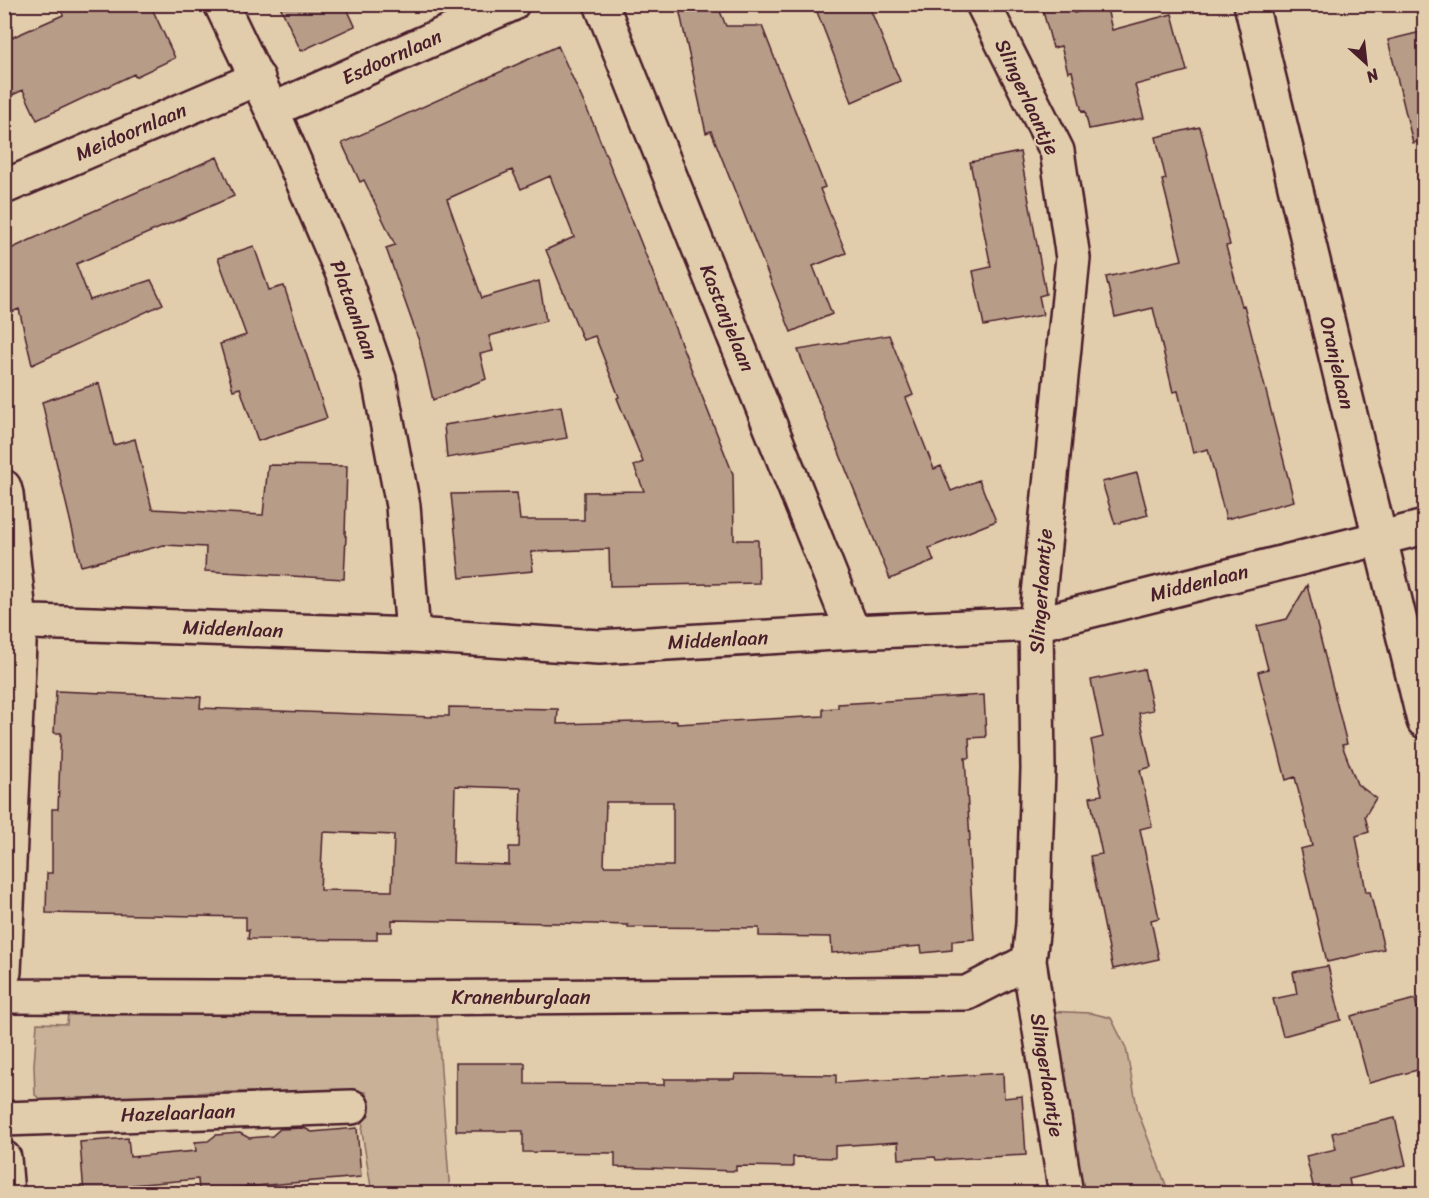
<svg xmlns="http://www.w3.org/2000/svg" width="1429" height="1198" font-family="Sriracha,sans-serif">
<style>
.green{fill:#c8b197;stroke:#896861;stroke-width:1.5}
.building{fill:#b79c88;stroke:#4a1f2b;stroke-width:1.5;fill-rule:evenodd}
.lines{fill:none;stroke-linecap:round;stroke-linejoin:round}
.street-casing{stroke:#4a1f2b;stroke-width:38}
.secondary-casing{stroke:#4a1f2b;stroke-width:38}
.street{stroke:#e1cdac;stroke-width:33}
.secondary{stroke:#e1cdac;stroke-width:33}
.labels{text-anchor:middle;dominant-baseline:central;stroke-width:4.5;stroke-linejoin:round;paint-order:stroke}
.street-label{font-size:20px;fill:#4a1f2b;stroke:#e1cdac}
</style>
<rect width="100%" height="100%" fill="#e1cdac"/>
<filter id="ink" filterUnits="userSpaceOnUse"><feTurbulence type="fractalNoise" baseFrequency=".0167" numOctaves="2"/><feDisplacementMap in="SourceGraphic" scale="12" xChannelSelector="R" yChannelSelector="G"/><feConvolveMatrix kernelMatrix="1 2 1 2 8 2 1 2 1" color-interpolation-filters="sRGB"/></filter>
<g filter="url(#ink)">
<path class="green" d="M 1043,1011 L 1091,1013 L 1111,1018 L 1126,1048 L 1138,1112 L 1169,1193 L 1070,1193 Z
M 68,1012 L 437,1016 L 450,1193 L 372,1193 L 362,1132 L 366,1092 L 208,1092 L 50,1106 L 35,1095 L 34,1065 L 37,1023 L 67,1024 Z"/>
<path class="building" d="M 58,4 L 150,4 L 175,58 L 135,77 L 134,74 L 37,120 L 23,90 L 4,99 L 4,41 L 63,15 Z
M 279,4 L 345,4 L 355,26 L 301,51 Z
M 678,4 L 717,4 L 726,26 L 762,26 L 825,187 L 820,189 L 846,253 L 813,266 L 832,314 L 791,332 L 711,131 L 706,133 Z
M 814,4 L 868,4 L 900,81 L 852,102 Z
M 1041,4 L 1072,4 L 1074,13 L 1106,4 L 1112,30 L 1172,14 L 1187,71 L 1135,85 L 1144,118 L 1089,129 L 1085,111 L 1082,112 L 1072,71 L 1068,72 L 1061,46 L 1053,48 Z
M 1425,31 L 1425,141 L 1413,143 L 1388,40 Z
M 558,46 L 594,125 L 733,474 L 734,540 L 758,540 L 759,583 L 610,586 L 609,549 L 531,552 L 533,571 L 460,578 L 451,494 L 517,493 L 520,520 L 584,520 L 584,492 L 644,491 L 634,466 L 643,462 L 617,398 L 619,397 L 595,336 L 583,340 L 546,250 L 574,237 L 550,176 L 521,189 L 512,170 L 447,199 L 482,298 L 539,281 L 546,321 L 489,336 L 493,351 L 480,354 L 486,379 L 433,400 L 419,341 L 386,248 L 395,245 L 364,180 L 360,182 L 342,143 Z
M 1200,127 L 1230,245 L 1226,246 L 1242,306 L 1244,305 L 1294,501 L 1226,519 L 1208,449 L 1193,453 L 1178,391 L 1173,392 L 1153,308 L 1115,317 L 1106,277 L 1182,260 L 1162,180 L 1166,179 L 1156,137 Z
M 1020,152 L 1046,294 L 1039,296 L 1043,315 L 984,326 L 973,271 L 991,267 L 970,162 Z
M 217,157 L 234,196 L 76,264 L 90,300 L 151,280 L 163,304 L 32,365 L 19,309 L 4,315 L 4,252 L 80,217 Z
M 254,246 L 269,290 L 284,286 L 327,418 L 258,441 L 240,388 L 233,390 L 220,344 L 246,335 L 218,258 Z
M 889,335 L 913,395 L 906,398 L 934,469 L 941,466 L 951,491 L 979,480 L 996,521 L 929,548 L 934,561 L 890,579 L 798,350 Z
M 99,383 L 114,445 L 135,439 L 152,509 L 263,515 L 268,465 L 347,466 L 345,536 L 346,536 L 344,579 L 205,571 L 206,547 L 164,545 L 81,566 L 42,402 Z
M 561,406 L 567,438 L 447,458 L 444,425 L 496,417 L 496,418 Z
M 1137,473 L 1148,515 L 1115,524 L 1102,482 Z
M 1307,585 L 1347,744 L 1342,745 L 1357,784 L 1376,798 L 1365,816 L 1369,832 L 1356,836 L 1366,892 L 1370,892 L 1384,949 L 1327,962 L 1300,849 L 1312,846 L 1295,777 L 1286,780 L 1258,672 L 1268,669 L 1257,626 L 1287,619 Z
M 1144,669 L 1153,710 L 1139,713 L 1151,767 L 1140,770 L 1152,826 L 1140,829 L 1159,918 L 1151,920 L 1159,959 L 1113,969 L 1090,856 L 1102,854 L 1090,797 L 1102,795 L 1091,740 L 1103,737 L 1091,680 Z
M 56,691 L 201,697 L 200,708 L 432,717 L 432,716 L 449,716 L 449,707 L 558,709 L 557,724 L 677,721 L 677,724 L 823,716 L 823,709 L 838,708 L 838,704 L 984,695 L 986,737 L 969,738 L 970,758 L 965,758 L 970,841 L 968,841 L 974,939 L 952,941 L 952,950 L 922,953 L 921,946 L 832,953 L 831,937 L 759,936 L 759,928 L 628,927 L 628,925 L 557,923 L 392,920 L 392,932 L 377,932 L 377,940 L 248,939 L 249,930 L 246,930 L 246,917 L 46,913 L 47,873 L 52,873 L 52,809 L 58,809 L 61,733 L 54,733 ZM 455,786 L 521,788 L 519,847 L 509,847 L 509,865 L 453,863 ZM 606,802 L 673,802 L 673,866 L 604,866 ZM 323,832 L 394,835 L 392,891 L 320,890 Z
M 1328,966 L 1341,1020 L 1283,1036 L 1273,999 L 1297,994 L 1293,972 Z
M 1415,999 L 1417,1008 L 1425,1006 L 1425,1068 L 1369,1083 L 1351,1016 Z
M 456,1063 L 525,1063 L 525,1084 L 664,1085 L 664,1079 L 734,1079 L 735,1074 L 836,1075 L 836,1083 L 1003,1073 L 1004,1098 L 1022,1096 L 1026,1155 L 936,1160 L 935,1157 L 899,1159 L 898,1142 L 835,1146 L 835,1158 L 793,1157 L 793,1167 L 736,1166 L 736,1171 L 615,1167 L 615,1153 L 523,1152 L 523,1131 L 456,1131 Z
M 1395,1118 L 1406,1165 L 1349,1179 L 1352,1194 L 1315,1194 L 1306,1156 L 1336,1149 L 1332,1133 Z
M 304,1128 L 312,1132 L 357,1128 L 361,1177 L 199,1191 L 198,1179 L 132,1185 L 133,1194 L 84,1194 L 80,1142 L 128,1138 L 130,1157 L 196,1151 L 195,1142 L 208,1141 L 216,1135 L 240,1133 L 249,1138 L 272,1136 L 280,1129 Z"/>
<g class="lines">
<defs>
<path id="street" d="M 221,4 L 272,110 L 342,272 L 379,379 L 403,506 L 413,635
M 601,4 L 853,632
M 983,4 L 1057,151 L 1073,258 L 1036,624 L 1038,769 L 1033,924 L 1029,961 L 1066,1194
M 272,110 L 512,4
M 4,187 L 258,78
M 4,487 L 6,494 L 20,622 L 4,972
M 4,621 L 413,635 L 599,647 L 853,632 L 1036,624 L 1421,528
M 4,996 L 398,998 L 967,993 L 1029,961
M 4,1119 L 352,1107
M 4,1158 L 7,1194"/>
<path id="secondary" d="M 1251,4 L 1424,721"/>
</defs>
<use href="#street" class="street-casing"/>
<use href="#secondary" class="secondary-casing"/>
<use href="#street" class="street"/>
<use href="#secondary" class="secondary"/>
</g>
</g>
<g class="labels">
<g class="street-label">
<text transform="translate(392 57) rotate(-24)">Esdoornlaan</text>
<text transform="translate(1027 97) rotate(65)">Slingerlaantje</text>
<text transform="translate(131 132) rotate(-23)">Meidoornlaan</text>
<text transform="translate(354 310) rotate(70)">Plataanlaan</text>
<text transform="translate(727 318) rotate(68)">Kastanjelaan</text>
<text transform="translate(1337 363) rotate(77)">Oranjelaan</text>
<text transform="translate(1199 583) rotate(-14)">Middenlaan</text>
<text transform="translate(1041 591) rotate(-86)">Slingerlaantje</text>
<text transform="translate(233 629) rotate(2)">Middenlaan</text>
<text transform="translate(718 640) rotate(-3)">Middenlaan</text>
<text x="521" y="997">Kranenburglaan</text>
<text transform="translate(1047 1075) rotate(81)">Slingerlaantje</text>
<text transform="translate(178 1113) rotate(-2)">Hazelaarlaan</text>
</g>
</g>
<rect width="1429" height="1198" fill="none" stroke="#e1cdac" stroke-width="24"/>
<rect x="12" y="12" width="1405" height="1174" fill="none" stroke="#4a1f2b" stroke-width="2" filter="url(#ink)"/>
<g transform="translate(1366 63) rotate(153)" stroke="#e1cdac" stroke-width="4.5" paint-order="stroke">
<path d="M0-4.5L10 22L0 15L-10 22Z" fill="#4a1f2b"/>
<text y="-9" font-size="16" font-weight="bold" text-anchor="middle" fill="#4a1f2b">N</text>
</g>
</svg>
